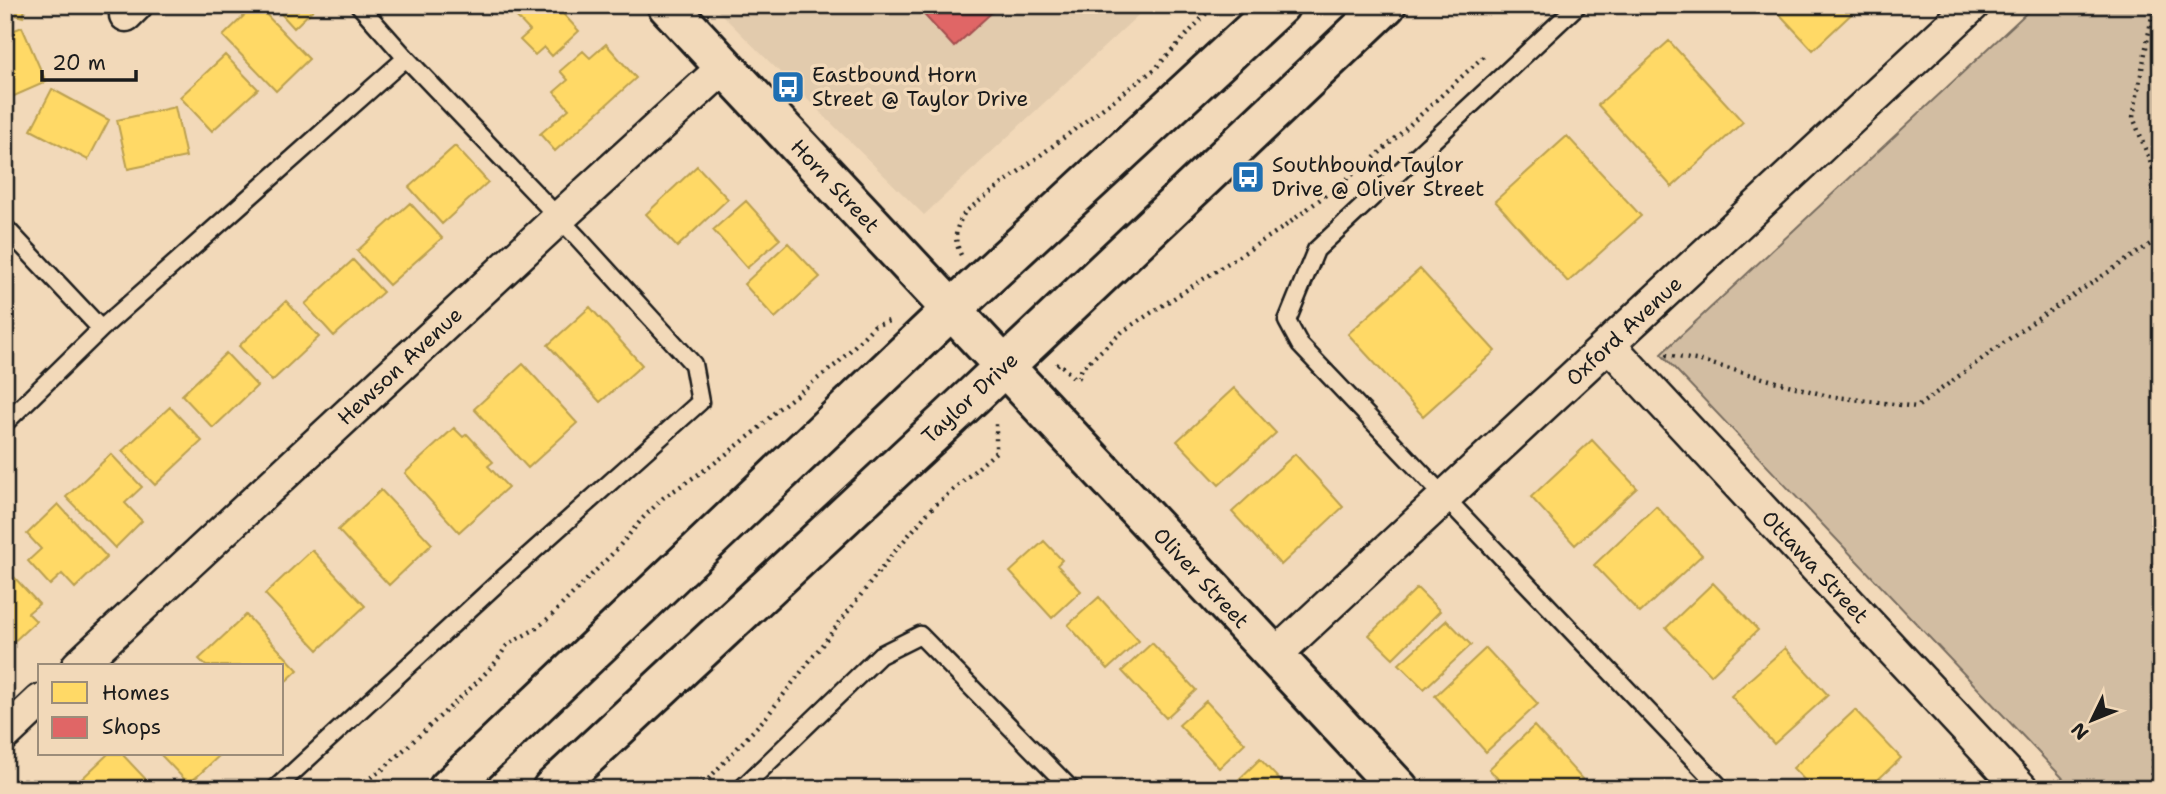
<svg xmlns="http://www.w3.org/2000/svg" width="2166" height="794" font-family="'Shantell Sans',sans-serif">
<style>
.built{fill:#e2cbad}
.green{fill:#d2bda2;stroke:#776c5f;stroke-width:2}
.homes{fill:#ffd966;stroke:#bba050;stroke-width:2}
.shops{fill:#e06666;stroke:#a55050;stroke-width:2}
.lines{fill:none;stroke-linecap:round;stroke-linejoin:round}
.service-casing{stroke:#1c1c1c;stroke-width:21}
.minor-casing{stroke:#1c1c1c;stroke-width:37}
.tertiary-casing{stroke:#1c1c1c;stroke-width:44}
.secondary-casing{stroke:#1c1c1c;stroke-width:44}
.path{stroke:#1c1c1c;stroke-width:4.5;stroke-dasharray:2 5;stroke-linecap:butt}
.service{stroke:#f2d9b9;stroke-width:16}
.minor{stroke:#f2d9b9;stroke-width:32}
.tertiary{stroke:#f2d9b9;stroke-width:38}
.secondary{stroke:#f2d9b9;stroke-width:38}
.labels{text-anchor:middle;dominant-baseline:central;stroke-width:7;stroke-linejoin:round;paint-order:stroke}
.poi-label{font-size:21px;fill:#1c1c1c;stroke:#f2d9b9;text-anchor:start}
.street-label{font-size:21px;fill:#1c1c1c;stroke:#f2d9b9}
</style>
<rect width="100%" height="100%" fill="#f2d9b9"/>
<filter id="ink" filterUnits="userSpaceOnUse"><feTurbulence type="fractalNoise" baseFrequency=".0143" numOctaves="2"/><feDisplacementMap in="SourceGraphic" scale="14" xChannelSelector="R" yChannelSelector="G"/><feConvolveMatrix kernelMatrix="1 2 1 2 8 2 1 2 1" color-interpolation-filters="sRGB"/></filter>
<g filter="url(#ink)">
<path class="built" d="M 712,5 L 1149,5 L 924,215 Z"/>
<path class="green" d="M 2035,5 L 2161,5 L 2161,789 L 2073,789 L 1661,354 Z"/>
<path class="homes" d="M 5,5 L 26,5 L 23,17 L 5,12 Z
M 255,5 L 257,5 L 309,59 L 276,91 L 223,36 Z
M 273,5 L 318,5 L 294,28 Z
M 523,5 L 555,5 L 579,31 L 552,56 L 544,47 L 535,55 L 520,40 L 530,31 L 514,14 Z
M 1771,5 L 1861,5 L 1813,50 Z
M 22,27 L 46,82 L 5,100 L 5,34 Z
M 1669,41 L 1743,122 L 1672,187 L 1598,105 Z
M 606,44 L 636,78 L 555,151 L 540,134 L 569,109 L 554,92 L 568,80 L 560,71 L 583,51 L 590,58 Z
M 225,55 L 258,89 L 212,131 L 180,97 Z
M 52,89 L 109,120 L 88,160 L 31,130 Z
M 175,107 L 186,157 L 128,169 L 117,120 Z
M 1567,136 L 1641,216 L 1568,282 L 1495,201 Z
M 455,146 L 488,182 L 442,224 L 409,187 Z
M 697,166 L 728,199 L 677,247 L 646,214 Z
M 746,201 L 780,239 L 747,268 L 713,230 Z
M 410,203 L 442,238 L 389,285 L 357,251 Z
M 788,243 L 820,277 L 775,318 L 744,284 Z
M 353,260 L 383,292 L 334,336 L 305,304 Z
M 1420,269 L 1495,351 L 1423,416 L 1348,334 Z
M 286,301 L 319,337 L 272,381 L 239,346 Z
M 590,307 L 642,365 L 600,402 L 548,345 Z
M 226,353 L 257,386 L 213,428 L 182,395 Z
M 523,364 L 577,423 L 528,468 L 474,409 Z
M 1234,388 L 1276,433 L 1219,485 L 1177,441 Z
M 170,407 L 202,441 L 155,485 L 122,451 Z
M 454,428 L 463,437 L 467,434 L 493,462 L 488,466 L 508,487 L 459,532 L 405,473 Z
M 1592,440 L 1637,488 L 1575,545 L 1531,497 Z
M 111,454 L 142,487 L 125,503 L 142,521 L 115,548 L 66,497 Z
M 1295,454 L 1343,507 L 1281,565 L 1232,512 Z
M 381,490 L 432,544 L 389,585 L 338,530 Z
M 58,504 L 107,557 L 75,588 L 62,574 L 50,585 L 28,561 L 41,549 L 27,534 Z
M 1656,506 L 1702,555 L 1640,613 L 1594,565 Z
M 1044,541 L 1062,560 L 1057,565 L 1081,591 L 1052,618 L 1010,572 Z
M 312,550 L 365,606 L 318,650 L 265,594 Z
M 13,576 L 39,604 L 28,613 L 36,621 L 6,649 L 5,583 Z
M 1713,583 L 1758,630 L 1711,675 L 1666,628 Z
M 1417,588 L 1440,611 L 1393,658 L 1369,635 Z
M 1099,597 L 1139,641 L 1108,669 L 1068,625 Z
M 246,615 L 298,670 L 282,685 L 282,666 L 206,666 L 199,659 Z
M 1447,620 L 1471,645 L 1424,689 L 1399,664 Z
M 1152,643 L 1196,690 L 1166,718 L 1122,671 Z
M 1486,648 L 1538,704 L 1486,752 L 1435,696 Z
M 1785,648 L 1828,695 L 1774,744 L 1731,696 Z
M 1206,701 L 1245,743 L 1219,768 L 1179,725 Z
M 1855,710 L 1901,758 L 1868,789 L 1813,789 L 1793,768 Z
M 1534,726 L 1583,780 L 1573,789 L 1507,789 L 1489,769 Z
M 108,754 L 122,754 L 155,789 L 71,789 Z
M 160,754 L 221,754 L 189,784 Z
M 1260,759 L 1288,789 L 1235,789 L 1232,786 Z"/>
<path class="shops" d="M 915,5 L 1000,5 L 954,47 Z"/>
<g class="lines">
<defs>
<path id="service" d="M 1578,5 L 1316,250 L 1287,321 L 1300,345 L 1722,789
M 5,227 L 101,329
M 5,423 L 101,329 L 406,58
M 275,789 L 501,580 L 700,402 L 693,364 L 578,238 L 406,58 L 359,5
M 741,789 L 880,655 L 920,635 L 1071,789"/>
<path id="minor" d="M 126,15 L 136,5
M 1609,345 L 2022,789
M 1274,656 L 1973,5
M 78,666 L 559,218 L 724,67
M 5,734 L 40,701"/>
<path id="tertiary" d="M 667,5 L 1399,789"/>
<path id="secondary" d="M 448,789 L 951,310 L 1280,5
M 552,789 L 973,396 L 1386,5"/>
</defs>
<use href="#service" class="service-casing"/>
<use href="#minor" class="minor-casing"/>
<use href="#tertiary" class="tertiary-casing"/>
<use href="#secondary" class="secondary-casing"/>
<path class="path" d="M 2154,5 L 2133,117 L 2161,190
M 961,255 C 953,237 955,229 965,212 L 1155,69 L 1214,5
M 1666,355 L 1701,361 L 1828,396 L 1917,407 L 2021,330 L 2161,237
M 1057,365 L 1059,363 L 1074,378 L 1079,377 L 1082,368 L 1123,331 L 1284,227 L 1374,158 L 1485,55
M 353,789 L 382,770 L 474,685 L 496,662 L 507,645 L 537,628 L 551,616 L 616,550 L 643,518 L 663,498 L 712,465 L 755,432 L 778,409 L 838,363 L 874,326 L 889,321
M 699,789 L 767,716 L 891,556 L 931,509 L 996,452 L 996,424
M 2152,789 L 2154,754 L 2161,722"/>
<use href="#service" class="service"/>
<use href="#minor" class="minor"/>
<use href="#tertiary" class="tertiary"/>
<use href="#secondary" class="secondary"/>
</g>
</g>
<defs>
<symbol id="bus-square" viewBox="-11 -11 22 22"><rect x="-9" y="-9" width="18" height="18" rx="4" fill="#1f6fb2" stroke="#f2d9b9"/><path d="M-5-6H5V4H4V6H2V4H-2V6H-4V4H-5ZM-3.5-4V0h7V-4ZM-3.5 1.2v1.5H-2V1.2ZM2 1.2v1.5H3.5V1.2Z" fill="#fff"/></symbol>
</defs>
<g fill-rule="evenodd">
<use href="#bus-square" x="769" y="68" width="38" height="38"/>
<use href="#bus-square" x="1229" y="158" width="38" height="38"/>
</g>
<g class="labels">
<g class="poi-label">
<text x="812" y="75">Eastbound Horn<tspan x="812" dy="24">Street @ Taylor Drive</tspan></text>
<text x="1272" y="165">Southbound Taylor<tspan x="1272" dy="24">Drive @ Oliver Street</tspan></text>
</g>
<g class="street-label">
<text transform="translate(835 186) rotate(47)">Horn Street</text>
<text transform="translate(1624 331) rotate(-43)">Oxford Avenue</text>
<text transform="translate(400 366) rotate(-43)">Hewson Avenue</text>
<text transform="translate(970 398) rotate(-43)">Taylor Drive</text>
<text transform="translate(1815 567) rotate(47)">Ottawa Street</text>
<text transform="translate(1201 578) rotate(47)">Oliver Street</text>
</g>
</g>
<rect width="2166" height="794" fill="none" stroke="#f2d9b9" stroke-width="28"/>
<rect x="14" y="14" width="2138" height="766" fill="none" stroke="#1c1c1c" stroke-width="2.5" filter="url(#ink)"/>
<rect x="38" y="664" width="245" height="91" fill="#f2d9b9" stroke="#9c8d7a" stroke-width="2"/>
<rect x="52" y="682" width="35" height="21" fill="#ffd966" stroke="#9c8d7a" stroke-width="2"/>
<text x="102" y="700" font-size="21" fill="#1c1c1c">Homes</text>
<rect x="52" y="717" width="35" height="21" fill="#e06666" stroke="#9c8d7a" stroke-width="2"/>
<text x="102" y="734" font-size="21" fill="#1c1c1c">Shops</text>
<g transform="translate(2092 720) rotate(227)" stroke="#f2d9b9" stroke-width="5" paint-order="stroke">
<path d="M0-5L12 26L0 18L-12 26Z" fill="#1c1c1c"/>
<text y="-10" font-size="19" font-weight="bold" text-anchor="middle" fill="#1c1c1c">N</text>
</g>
<path d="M42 70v10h94v-10" fill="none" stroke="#1c1c1c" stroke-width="3.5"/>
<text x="52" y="70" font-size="21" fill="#1c1c1c" stroke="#f2d9b9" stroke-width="5" paint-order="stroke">20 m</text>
</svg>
